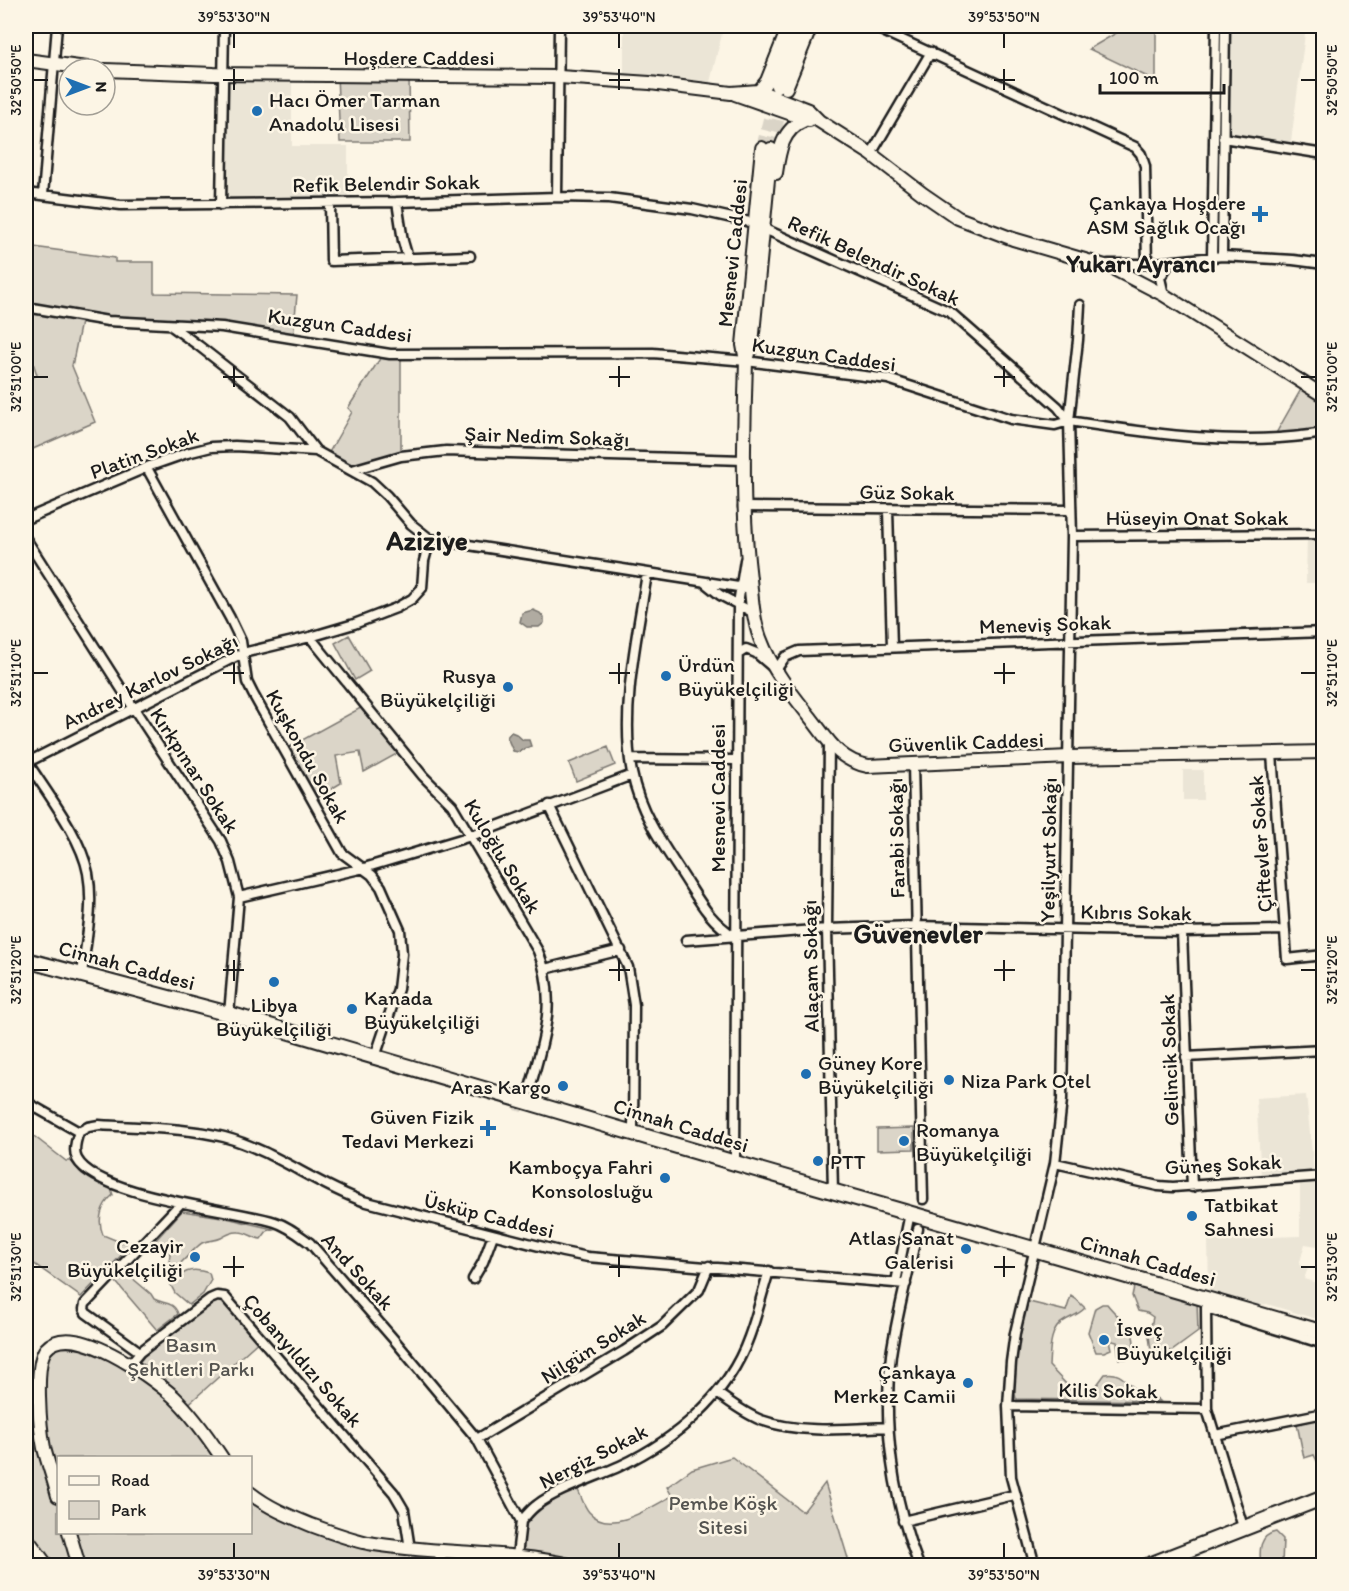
<svg xmlns="http://www.w3.org/2000/svg" width="1349" height="1591" font-family="Itim,sans-serif">
<style>
.built{fill:#ebe5d6}
.green{fill:#dbd5c8;stroke:#7c7872;stroke-width:1.5}
.water{fill:#b0aba1;stroke:#75726c;stroke-width:1.5}
.lines{fill:none;stroke-linecap:round;stroke-linejoin:round}
.street-tunnel{stroke:#dad4c7;stroke-width:8;stroke-dasharray:8 4;stroke-linecap:butt}
.secondary-tunnel{stroke:#dad4c7;stroke-width:12;stroke-dasharray:12 6;stroke-linecap:butt}
.street-casing{stroke:#1c1c1c;stroke-width:13}
.secondary-casing{stroke:#1c1c1c;stroke-width:16}
.primary-casing{stroke:#1c1c1c;stroke-width:18}
.street{stroke:#fcf5e5;stroke-width:8}
.secondary{stroke:#fcf5e5;stroke-width:12}
.primary{stroke:#fcf5e5;stroke-width:14}
.ticks{fill:none;stroke:#1c1c1c;stroke-width:2}
.poi-dot{fill:#1f6fb2;stroke:#fcf5e5;stroke-width:2}
.labels{text-anchor:middle;dominant-baseline:central;stroke-width:5;stroke-linejoin:round;paint-order:stroke}
.street-label{font-size:21px;fill:#1c1c1c;stroke:#fcf5e5}
.poi-label{font-size:21px;fill:#1c1c1c;stroke:#fcf5e5;text-anchor:start}
.park-label{font-size:21px;fill:#555450;stroke:#fcf5e5}
.quarter-label{font-size:24px;font-weight:bold;fill:#1c1c1c;stroke:#fcf5e5}
.district-label{font-size:27px;font-weight:bold;fill:#1c1c1c;stroke:#fcf5e5}
.neatline{fill:none;stroke:#1c1c1c;stroke-width:2}
.ticks-label{font-size:15px;text-anchor:middle;fill:#1c1c1c}
</style>
<rect width="100%" height="100%" fill="#fcf5e5"/>
<filter id="ink" filterUnits="userSpaceOnUse"><feTurbulence type="fractalNoise" baseFrequency=".0167" numOctaves="2"/><feDisplacementMap in="SourceGraphic" scale="12" xChannelSelector="R" yChannelSelector="G"/><feConvolveMatrix kernelMatrix="1 2 1 2 8 2 1 2 1" color-interpolation-filters="sRGB"/></filter>
<g filter="url(#ink)">
<path class="built" d="M 624,26 L 724,26 L 708,90 L 624,81 Z
M 1225,26 L 1306,26 L 1290,149 L 1223,138 Z
M 223,74 L 292,75 L 292,146 L 348,146 L 348,202 L 221,205 Z
M 1307,534 L 1323,534 L 1323,583 L 1306,583 Z
M 1183,770 L 1203,770 L 1203,800 L 1183,800 Z
M 1306,1095 L 1314,1171 L 1261,1176 L 1256,1098 Z
M 1323,1182 L 1323,1247 L 1305,1244 L 1299,1265 L 1308,1268 L 1304,1279 L 1323,1285 L 1323,1321 L 1267,1304 L 1252,1306 L 1209,1296 L 1208,1239 L 1300,1236 L 1300,1184 Z
M 437,1551 L 574,1565 L 445,1565 Z"/>
<path class="green" d="M 1128,26 L 1156,26 L 1156,81 L 1089,49 Z
M 337,75 L 409,76 L 410,142 L 340,142 Z
M 26,246 L 115,258 L 115,262 L 154,262 L 154,293 L 297,295 L 293,338 L 82,317 L 72,366 L 95,422 L 26,452 L 26,381 L 37,375 L 26,341 Z
M 383,354 L 401,354 L 401,456 L 352,470 L 327,456 L 352,412 L 348,408 Z
M 1304,384 L 1323,396 L 1323,433 L 1274,437 Z
M 349,635 L 370,671 L 355,680 L 335,643 Z
M 366,705 L 402,751 L 364,772 L 360,752 L 336,756 L 341,783 L 311,801 L 284,750 Z
M 608,747 L 615,765 L 576,781 L 569,763 Z
M 914,1128 L 914,1149 L 877,1150 L 877,1129 Z
M 26,1130 L 66,1161 L 71,1161 L 82,1174 L 111,1189 L 113,1195 C 101,1205 97,1220 103,1235 L 120,1242 L 134,1242 L 81,1297 L 26,1258 Z
M 182,1211 L 222,1217 L 273,1229 L 267,1231 L 261,1239 C 253,1238 247,1232 239,1232 C 231,1231 227,1235 221,1238 C 215,1241 208,1240 202,1243 C 198,1245 179,1265 175,1269 L 176,1275 L 180,1276 C 188,1268 198,1269 209,1273 L 211,1280 L 203,1294 L 189,1305 L 175,1293 L 167,1278 L 170,1254 L 167,1248 L 154,1242 Z
M 125,1272 L 151,1294 L 154,1299 C 163,1304 174,1301 178,1314 L 157,1330 L 116,1282 Z
M 1134,1287 L 1197,1300 L 1198,1332 L 1172,1351 L 1151,1351 L 1149,1336 L 1153,1317 L 1147,1313 L 1138,1311 L 1132,1296 Z
M 221,1295 L 261,1339 L 184,1408 L 222,1457 L 58,1458 L 58,1532 L 250,1532 L 251,1493 L 329,1532 L 437,1551 L 445,1565 L 46,1565 L 26,1539 L 26,1428 L 34,1427 L 35,1435 L 42,1434 L 42,1356 L 67,1341 L 130,1364 Z
M 1071,1296 L 1077,1300 L 1085,1308 C 1078,1315 1072,1316 1064,1321 C 1049,1329 1050,1351 1049,1366 L 1069,1387 C 1078,1388 1082,1391 1091,1393 L 1105,1374 C 1122,1371 1126,1383 1138,1391 C 1146,1396 1153,1394 1160,1401 L 1016,1399 L 1013,1384 L 1025,1301 L 1066,1311 Z
M 1102,1304 L 1107,1304 C 1121,1322 1147,1336 1126,1359 L 1119,1359 L 1117,1342 L 1109,1340 L 1111,1349 L 1104,1352 L 1096,1352 L 1088,1332 L 1095,1308 Z
M 1323,1413 L 1323,1473 L 1314,1455 L 1304,1458 L 1296,1419 Z
M 732,1457 L 803,1512 L 825,1483 L 850,1565 L 574,1566 L 517,1556 L 521,1521 L 537,1504 L 576,1486 C 580,1493 583,1505 589,1512 C 610,1536 651,1507 672,1496 L 667,1487 L 692,1469 Z
M 1276,1532 L 1283,1539 L 1282,1565 L 1261,1565 C 1259,1551 1259,1535 1276,1532 Z"/>
<path class="water" d="M 533,610 L 540,613 L 544,618 L 544,623 L 539,627 L 527,627 L 520,622 L 522,613 Z
M 511,732 L 516,734 L 523,740 L 529,740 L 531,746 L 518,752 L 513,751 L 507,737 Z"/>
<g class="lines">
<path class="street-tunnel" d="M 518,1111 L 524,1086
M 918,1229 L 923,1199"/>
<path class="secondary-tunnel" d="M 762,148 L 774,98
M 771,149 L 786,88"/>
<defs>
<path id="street" d="M 872,26 L 1135,147 L 1141,154 L 1145,166 L 1147,264
M 1223,138 L 1324,154
M 871,154 L 931,52
M 26,193 L 121,205 L 397,202 L 557,197 L 609,198 L 692,209 L 754,223
M 43,195 L 57,26
M 557,197 L 559,26
M 397,202 L 403,241 L 408,258
M 330,203 L 331,261 L 470,256
M 221,205 L 224,26
M 769,231 L 950,312 L 1058,407 L 1069,421
M 1222,256 L 1225,26
M 1212,257 L 1216,26
M 1108,264 L 1147,264 L 1222,256 L 1293,260 L 1324,264
M 1164,295 L 1160,278 L 1170,262
M 26,307 L 108,321 L 222,327 L 390,354 L 653,353 L 746,361 L 888,379 L 1011,419 L 1055,425 L 1069,421 C 1155,434 1237,447 1324,433
M 170,325 L 199,346 L 290,417 L 316,451 L 372,482 L 387,496 L 411,524 L 430,539 L 751,589
M 147,468 L 230,618 L 241,641 L 247,682 L 253,694 L 342,853 L 372,875 L 381,887 L 400,930 L 402,954 L 398,989 L 375,1057
M 352,470 L 401,456 L 446,451 L 744,460
M 743,507 L 1071,510
M 888,510 L 892,647
M 26,519 L 150,466 L 187,453 L 211,447 L 235,446 L 316,451
M 1072,536 L 1324,534
M 26,539 L 133,707 L 221,841 L 230,862 L 239,897 L 229,1014
M 647,574 C 637,636 620,711 632,773 C 639,809 660,841 680,871 C 698,898 707,919 735,937
M 705,583 L 720,595 L 754,613
M 310,637 L 423,776 L 452,805 L 538,951 C 560,1004 540,1050 526,1102
M 738,654 L 746,649 L 756,653 L 776,670 L 785,657 L 799,651 L 1324,632
M 829,742 L 827,929 L 833,1191
M 1272,754 L 1287,959 L 1324,955
M 630,759 L 736,760
M 26,760 C 46,792 81,836 88,873 C 94,906 86,941 82,974
M 26,763 L 243,653 L 310,637 L 354,624 L 396,608 L 412,599 L 422,588 L 424,561 L 430,539
M 913,764 L 923,1199
M 549,805 L 628,967 L 634,1005 L 633,1133
M 239,897 L 364,868 L 471,836 L 632,775
M 1182,932 L 1192,1187
M 686,940 L 827,929 L 915,926 L 1182,932 L 1285,930
M 545,969 L 621,950
M 1186,1057 L 1324,1050
M 26,1102 L 79,1132
M 79,1132 L 88,1127 L 99,1125 C 140,1128 184,1127 224,1137 C 273,1150 315,1184 363,1201 L 563,1252 L 588,1257 L 906,1284
M 79,1132 C 76,1140 73,1151 77,1159 C 98,1197 234,1209 275,1222 C 288,1226 299,1235 310,1243 L 396,1342 L 477,1439 L 521,1521 L 517,1556
M 735,1163 L 738,604 L 745,560
M 1055,1163 L 1158,1186 L 1173,1187 L 1324,1176
M 918,1229 C 909,1271 897,1313 891,1355 C 882,1426 893,1500 919,1566
M 473,1279 L 483,1262 L 493,1235
M 896,1282 L 910,1213
M 140,1352 L 86,1313 L 84,1309 L 85,1304 L 180,1204
M 130,1364 L 140,1352 L 210,1299 L 217,1296 L 225,1297 L 394,1493 L 404,1510 L 410,1549
M 717,1393 C 731,1403 745,1414 761,1420 C 800,1434 847,1429 888,1427
M 1008,1406 L 1207,1409
M 1215,1435 L 1324,1413
M 477,1439 L 624,1351 L 662,1326 L 699,1290 L 709,1266
M 521,1521 C 526,1516 531,1509 537,1505 C 556,1490 596,1477 620,1466 C 675,1440 728,1396 749,1337 C 757,1316 762,1293 769,1271
M 903,1521 L 1014,1495
M 1243,1527 L 1207,1409 L 1206,1308 L 1324,1344
M 437,1551 L 445,1566
M 1035,1566 L 1011,1477 L 1008,1406 L 1011,1362 L 1015,1333 L 1055,1163 L 1062,1100 L 1072,536 L 1069,421 L 1078,340 L 1080,305"/>
<path id="secondary" d="M 26,60 L 94,69
M 105,70 L 214,74 L 559,77 L 650,83 L 731,93 L 759,91 L 808,110 L 819,121 L 871,154 L 923,194 L 958,218 L 1013,239 L 1112,268 L 1164,295 L 1324,396
M 777,86 L 801,26
M 786,88 L 811,26
M 759,91 L 767,81 L 789,26
M 735,94 L 809,120
M 762,148 L 743,345 L 746,361 C 744,434 741,506 750,579 C 752,599 753,619 760,638 C 771,668 791,693 811,718 C 828,740 839,761 868,766 L 1069,757 L 1324,752
M 776,173 C 779,152 782,129 805,120
M 747,360 L 752,344 L 771,149
M 250,1493 C 269,1508 289,1516 311,1525 C 330,1532 349,1539 368,1543 C 437,1555 507,1550 574,1566
M 58,1496 C 54,1480 48,1464 44,1448 C 40,1429 34,1364 46,1349 C 72,1318 153,1378 174,1397 C 192,1414 208,1437 222,1458
M 69,1532 L 79,1566"/>
<path id="primary" d="M 26,960 L 229,1014 L 735,1163 L 1324,1333
M 26,1539 L 46,1566
M 1147,1566 L 1324,1497"/>
</defs>
<use href="#street" class="street-casing"/>
<use href="#secondary" class="secondary-casing"/>
<use href="#primary" class="primary-casing"/>
<use href="#street" class="street"/>
<use href="#secondary" class="secondary"/>
<use href="#primary" class="primary"/>
</g>
</g>
<path class="ticks" d="M 234,33 L 234,48M 619,33 L 619,48M 1004,33 L 1004,48M 234,69 L 234,90M 619,69 L 619,90M 1004,69 L 1004,90M 33,80 L 48,80M 223,80 L 244,80M 609,80 L 630,80M 994,80 L 1015,80M 1301,80 L 1316,80M 234,366 L 234,387M 619,366 L 619,387M 1004,366 L 1004,387M 33,377 L 48,377M 223,377 L 244,377M 609,377 L 630,377M 994,377 L 1015,377M 1301,377 L 1316,377M 234,663 L 234,684M 619,663 L 619,684M 1004,663 L 1004,684M 33,673 L 48,673M 223,673 L 244,673M 609,673 L 630,673M 994,673 L 1015,673M 1301,673 L 1316,673M 234,960 L 234,981M 619,960 L 619,981M 1004,960 L 1004,981M 33,970 L 48,970M 223,970 L 244,970M 609,970 L 630,970M 994,970 L 1015,970M 1301,970 L 1316,970M 234,1256 L 234,1277M 619,1256 L 619,1277M 1004,1256 L 1004,1277M 33,1267 L 48,1267M 223,1267 L 244,1267M 609,1267 L 630,1267M 994,1267 L 1015,1267M 1301,1267 L 1316,1267M 234,1543 L 234,1558M 619,1543 L 619,1558M 1004,1543 L 1004,1558"/>
<g class="poi-dot">
<circle cx="257" cy="111" r="6"/>
<path d="M1257 205h6v6h6v6h-6v6h-6v-6h-6v-6h6z"/>
<circle cx="666" cy="676" r="6"/>
<circle cx="508" cy="687" r="6"/>
<circle cx="274" cy="982" r="6"/>
<circle cx="352" cy="1009" r="6"/>
<circle cx="806" cy="1074" r="6"/>
<circle cx="949" cy="1080" r="6"/>
<circle cx="563" cy="1086" r="6"/>
<path d="M485 1119h6v6h6v6h-6v6h-6v-6h-6v-6h6z"/>
<circle cx="904" cy="1141" r="6"/>
<circle cx="818" cy="1161" r="6"/>
<circle cx="665" cy="1178" r="6"/>
<circle cx="1192" cy="1216" r="6"/>
<circle cx="966" cy="1249" r="6"/>
<circle cx="195" cy="1257" r="6"/>
<circle cx="1104" cy="1340" r="6"/>
<circle cx="968" cy="1383" r="6"/>
</g>
<g class="labels">
<g class="street-label">
<text x="419" y="57">Hoşdere Caddesi</text>
<text transform="translate(386 183) rotate(-1)">Refik Belendir Sokak</text>
<text transform="translate(732 253) rotate(-84)">Mesnevi Caddesi</text>
<text transform="translate(874 260) rotate(25)">Refik Belendir Sokak</text>
<text transform="translate(340 325) rotate(8)">Kuzgun Caddesi</text>
<text transform="translate(824 354) rotate(8)">Kuzgun Caddesi</text>
<text transform="translate(547 436) rotate(2)">Şair Nedim Sokağı</text>
<text transform="translate(144 453) rotate(-20)">Platin Sokak</text>
<text transform="translate(907 492) rotate(1)">Güz Sokak</text>
<text x="1197" y="517">Hüseyin Onat Sokak</text>
<text transform="translate(1045 624) rotate(-2)">Meneviş Sokak</text>
<text transform="translate(150 681) rotate(-26)">Andrey Karlov Sokağı</text>
<text transform="translate(966 742) rotate(-2)">Güvenlik Caddesi</text>
<text transform="translate(308 756) rotate(61)">Kuşkondu Sokak</text>
<text transform="translate(195 770) rotate(57)">Kırkpınar Sokak</text>
<text transform="translate(717 798) rotate(-90)">Mesnevi Caddesi</text>
<text transform="translate(896 838) rotate(-91)">Farabi Sokağı</text>
<text transform="translate(1260 844) rotate(-94)">Çiftevler Sokak</text>
<text transform="translate(1048 850) rotate(-89)">Yeşilyurt Sokağı</text>
<text transform="translate(503 856) rotate(59)">Kuloğlu Sokak</text>
<text transform="translate(1136 912) rotate(1)">Kıbrıs Sokak</text>
<text transform="translate(127 965) rotate(15)">Cinnah Caddesi</text>
<text transform="translate(810 966) rotate(-91)">Alaçam Sokağı</text>
<text transform="translate(1169 1060) rotate(-92)">Gelincik Sokak</text>
<text transform="translate(681 1125) rotate(17)">Cinnah Caddesi</text>
<text transform="translate(1223 1164) rotate(-3)">Güneş Sokak</text>
<text transform="translate(489 1215) rotate(14)">Üsküp Caddesi</text>
<text transform="translate(1148 1260) rotate(16)">Cinnah Caddesi</text>
<text transform="translate(358 1271) rotate(48)">And Sokak</text>
<text transform="translate(593 1347) rotate(-32)">Nilgün Sokak</text>
<text transform="translate(303 1360) rotate(49)">Çobanyıldızı Sokak</text>
<text transform="translate(1108 1390) rotate(1)">Kilis Sokak</text>
<text transform="translate(593 1456) rotate(-27)">Nergiz Sokak</text>
</g>
<g class="poi-label">
<text x="269" y="99">Hacı Ömer Tarman<tspan x="269" dy="24">Anadolu Lisesi</tspan></text>
<text x="1246" y="202" text-anchor="end">Çankaya Hoşdere<tspan x="1246" dy="24">ASM Sağlık Ocağı</tspan></text>
<text x="678" y="664">Ürdün<tspan x="678" dy="24">Büyükelçiliği</tspan></text>
<text x="496" y="675" text-anchor="end">Rusya<tspan x="496" dy="24">Büyükelçiliği</tspan></text>
<text x="364" y="997">Kanada<tspan x="364" dy="24">Büyükelçiliği</tspan></text>
<text x="274" y="1004" text-anchor="middle">Libya<tspan x="274" dy="24">Büyükelçiliği</tspan></text>
<text x="818" y="1062">Güney Kore<tspan x="818" dy="24">Büyükelçiliği</tspan></text>
<text x="961" y="1080">Niza Park Otel</text>
<text x="551" y="1086" text-anchor="end">Aras Kargo</text>
<text x="474" y="1116" text-anchor="end">Güven Fizik<tspan x="474" dy="24">Tedavi Merkezi</tspan></text>
<text x="916" y="1129">Romanya<tspan x="916" dy="24">Büyükelçiliği</tspan></text>
<text x="830" y="1161">PTT</text>
<text x="653" y="1166" text-anchor="end">Kamboçya Fahri<tspan x="653" dy="24">Konsolosluğu</tspan></text>
<text x="1204" y="1204">Tatbikat<tspan x="1204" dy="24">Sahnesi</tspan></text>
<text x="954" y="1237" text-anchor="end">Atlas Sanat<tspan x="954" dy="24">Galerisi</tspan></text>
<text x="183" y="1245" text-anchor="end">Cezayir<tspan x="183" dy="24">Büyükelçiliği</tspan></text>
<text x="1116" y="1328">İsveç<tspan x="1116" dy="24">Büyükelçiliği</tspan></text>
<text x="956" y="1371" text-anchor="end">Çankaya<tspan x="956" dy="24">Merkez Camii</tspan></text>
</g>
<g class="park-label">
<text x="191" y="1344">Basın<tspan x="191" dy="24">Şehitleri Parkı</tspan></text>
<text x="723" y="1502">Pembe Köşk<tspan x="723" dy="24">Sitesi</tspan></text>
</g>
<g class="quarter-label">
<text x="1141" y="263">Yukarı Ayrancı</text>
</g>
<g class="district-label">
<text x="427" y="540">Aziziye</text>
<text x="918" y="933">Güvenevler</text>
</g>
</g>
<rect width="1349" height="1591" fill="none" stroke="#fcf5e5" stroke-width="66"/>
<rect x="57" y="1456" width="195" height="78" fill="#fcf5e5" stroke="#a29e95" stroke-width="1.5"/>
<rect x="69" y="1476" width="30" height="9" fill="#fcf5e5" stroke="#a29e95" stroke-width="1.5"/>
<text x="111" y="1486" font-size="18" fill="#1c1c1c">Road</text>
<rect x="69" y="1501" width="30" height="18" fill="#dbd5c8" stroke="#a29e95" stroke-width="1.5"/>
<text x="111" y="1516" font-size="18" fill="#1c1c1c">Park</text>
<g transform="translate(87 87) rotate(90)"><circle r="28" fill="#fcf5e5" stroke="#a29e95" stroke-width="1.5"/>
<path d="M0-4.5L10 22L0 15L-10 22Z" fill="#1f6fb2"/>
<text y="-9" font-size="16" font-weight="bold" text-anchor="middle" fill="#1c1c1c">N</text>
</g>
<path d="M1100 84v9h124v-9" fill="none" stroke="#1c1c1c" stroke-width="3"/>
<text x="1109" y="84" font-size="18" fill="#1c1c1c" stroke="#fcf5e5" stroke-width="4.5" paint-order="stroke">100 m</text>
<rect x="33" y="33" width="1283" height="1525" class="neatline"/>
<g class="ticks-label">
<text x="234" y="22">39°53'30"N</text>
<text x="619" y="22">39°53'40"N</text>
<text x="1004" y="22">39°53'50"N</text>
<text transform="translate(1332 80) rotate(-90)" y="5">32°50'50"E</text>
<text transform="translate(16 80) rotate(-90)" y="5">32°50'50"E</text>
<text transform="translate(1332 377) rotate(-90)" y="5">32°51'00"E</text>
<text transform="translate(16 377) rotate(-90)" y="5">32°51'00"E</text>
<text transform="translate(1332 673) rotate(-90)" y="5">32°51'10"E</text>
<text transform="translate(16 673) rotate(-90)" y="5">32°51'10"E</text>
<text transform="translate(16 970) rotate(-90)" y="5">32°51'20"E</text>
<text transform="translate(1332 970) rotate(-90)" y="5">32°51'20"E</text>
<text transform="translate(16 1267) rotate(-90)" y="5">32°51'30"E</text>
<text transform="translate(1332 1267) rotate(-90)" y="5">32°51'30"E</text>
<text x="234" y="1580">39°53'30"N</text>
<text x="619" y="1580">39°53'40"N</text>
<text x="1004" y="1580">39°53'50"N</text>
</g>
</svg>
